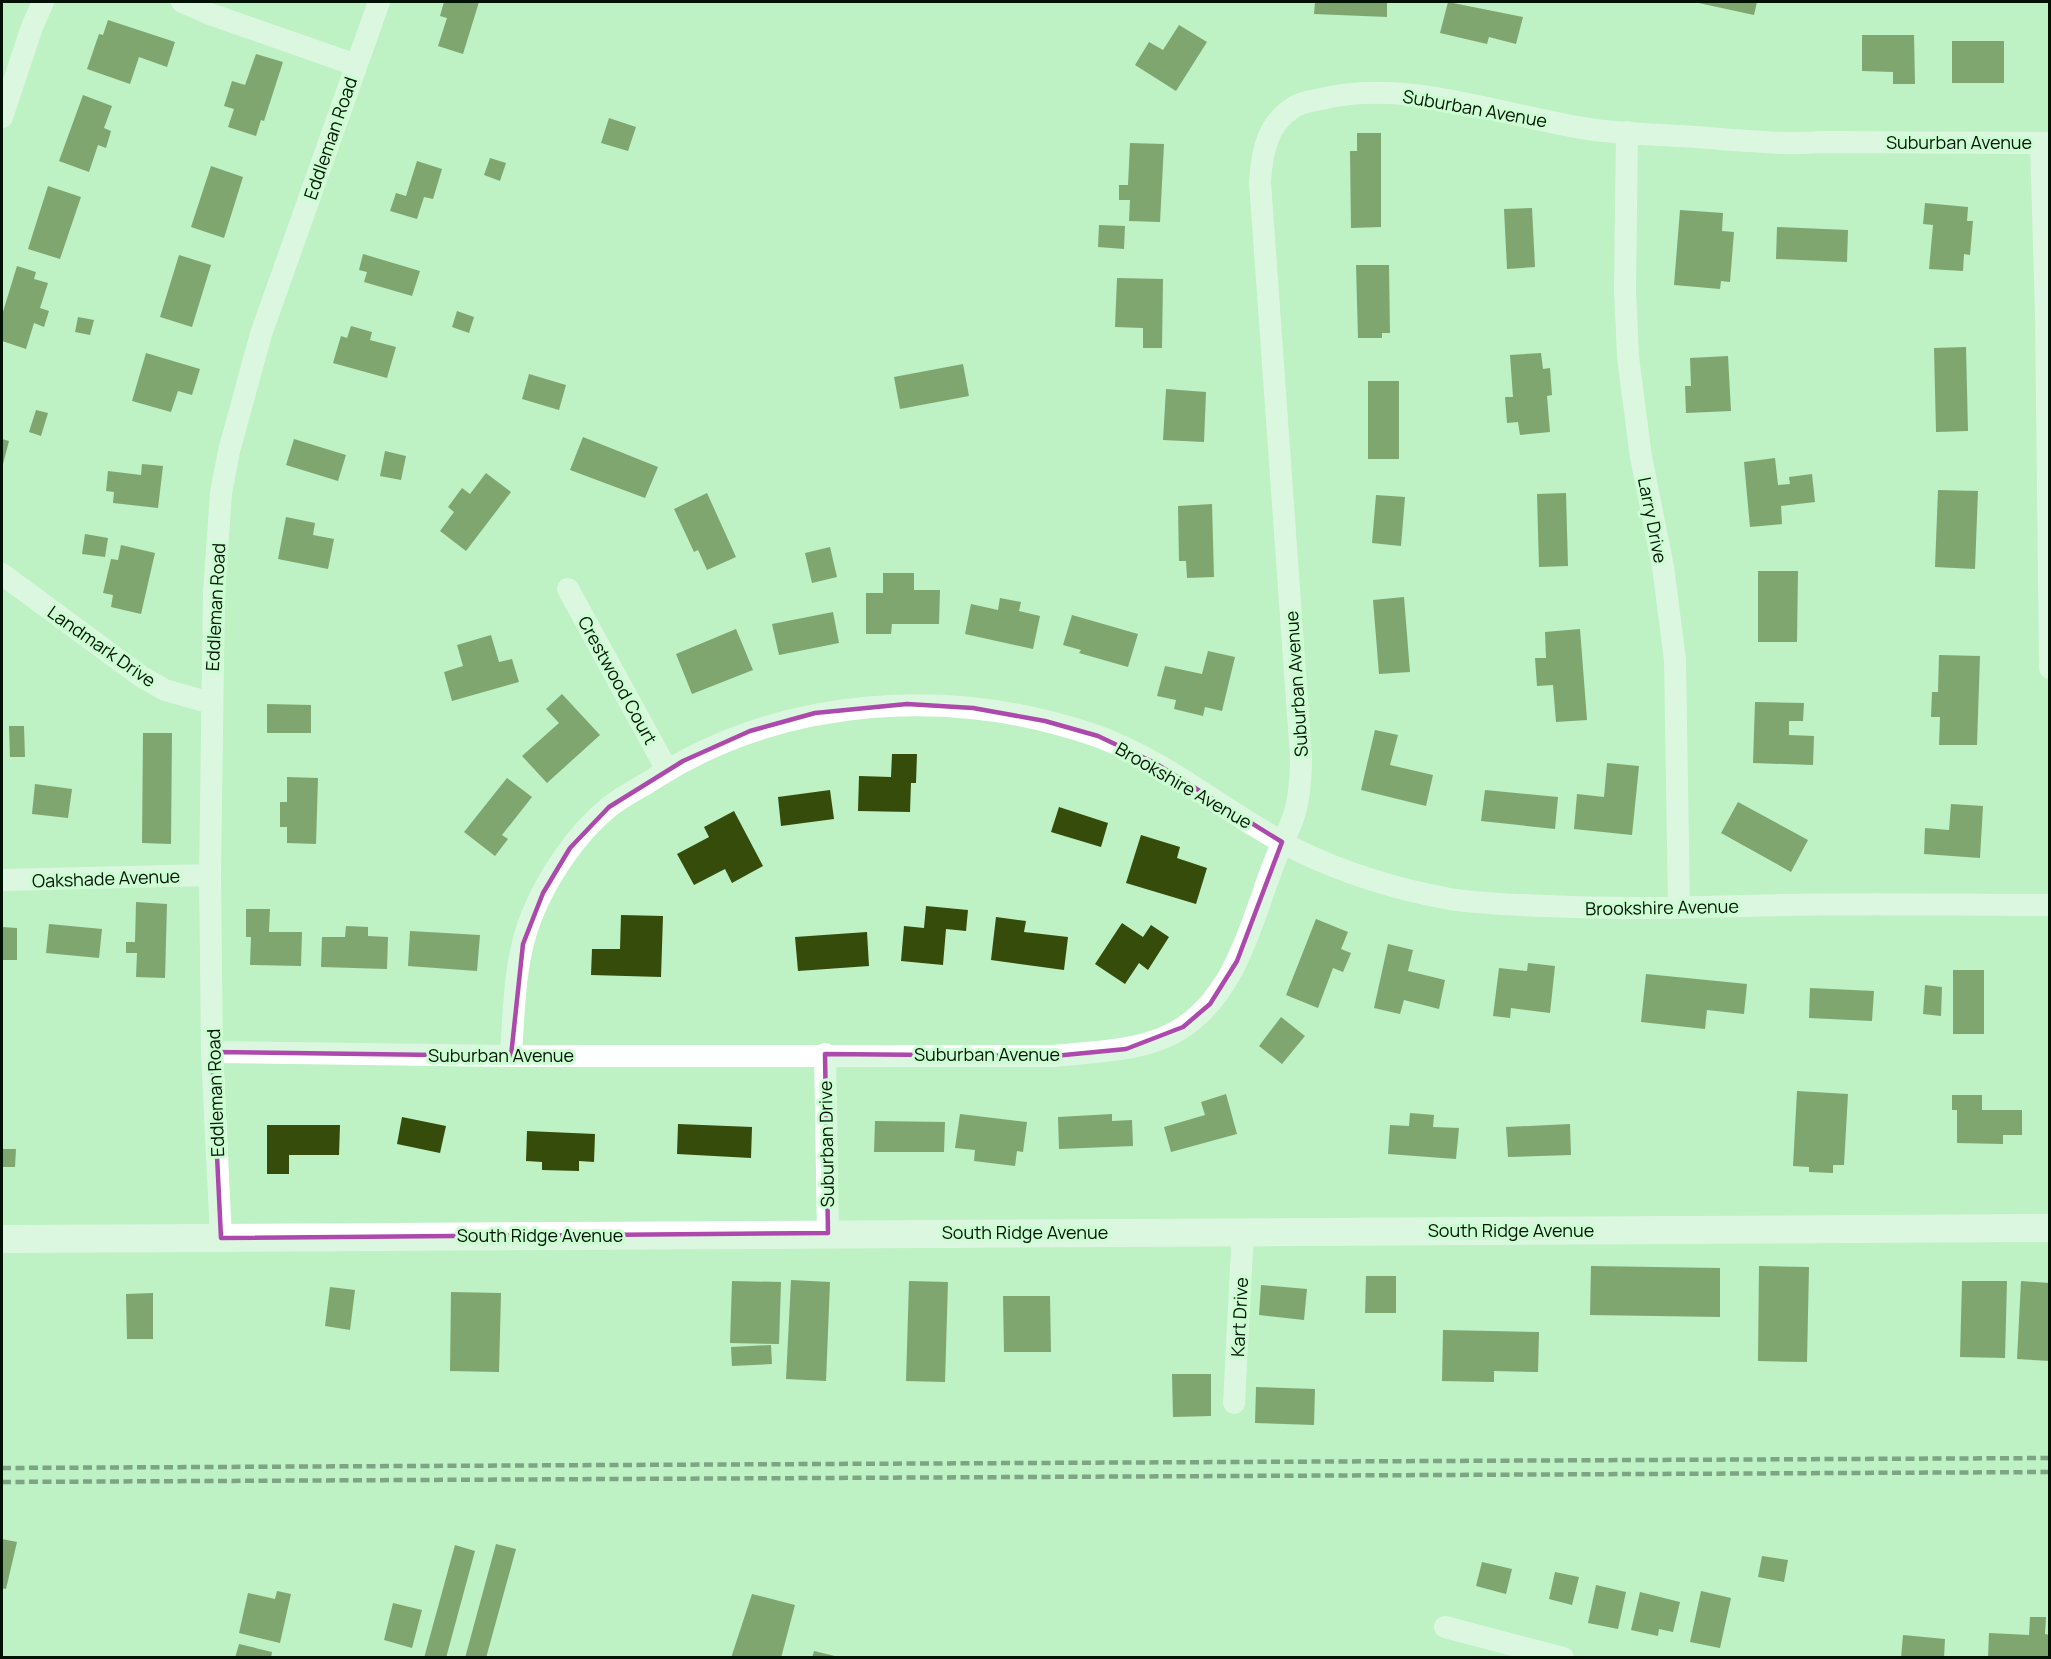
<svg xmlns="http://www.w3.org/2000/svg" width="2051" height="1659" font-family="Manrope,sans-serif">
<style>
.building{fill:#354c0a}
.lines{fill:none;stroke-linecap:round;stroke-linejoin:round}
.minor{stroke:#fff;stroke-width:22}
.tertiary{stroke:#fff;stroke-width:28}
.rail{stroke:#304934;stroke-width:4.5;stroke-dasharray:9 4.5;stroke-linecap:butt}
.marked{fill:none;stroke:#ad48ac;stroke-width:4.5;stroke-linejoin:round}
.labels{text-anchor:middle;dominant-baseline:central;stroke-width:6;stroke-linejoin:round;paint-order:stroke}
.street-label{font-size:18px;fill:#021305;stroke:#cbfed1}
</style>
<rect width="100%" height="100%" fill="#bef1c4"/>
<path class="building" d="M 444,2 L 479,2 L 463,54 L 438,46 L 447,18 L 440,16 Z
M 1315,2 L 1387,2 L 1387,17 L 1314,14 Z
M 1448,2 L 1523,17 L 1516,44 L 1489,37 L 1487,44 L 1440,33 Z
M 1694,2 L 1757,2 L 1754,15 Z
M 108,20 L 175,42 L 167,67 L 139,57 L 130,84 L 87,69 L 99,34 L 103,35 Z
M 1179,25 L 1207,42 L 1176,91 L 1135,65 L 1149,42 L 1163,50 Z
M 1862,35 L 1914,35 L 1915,84 L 1893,84 L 1893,72 L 1862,71 Z
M 1952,41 L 2004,41 L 2004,83 L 1952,83 Z
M 256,54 L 283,62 L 264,121 L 261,120 L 256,136 L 228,127 L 234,109 L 224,106 L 232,81 L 245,85 Z
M 83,95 L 112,106 L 104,128 L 111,131 L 106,148 L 98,145 L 89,172 L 59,161 Z
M 609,118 L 636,127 L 628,151 L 601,143 Z
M 1357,133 L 1381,133 L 1381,227 L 1351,228 L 1350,151 L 1357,151 Z
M 1130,143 L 1164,144 L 1160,222 L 1129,221 L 1130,200 L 1119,200 L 1119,185 L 1128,185 Z
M 490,158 L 506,163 L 500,181 L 484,175 Z
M 417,161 L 442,169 L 433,199 L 424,197 L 417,219 L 390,211 L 396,193 L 406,196 Z
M 211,166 L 243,177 L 224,238 L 191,227 Z
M 48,186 L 81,197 L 60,259 L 28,249 Z
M 1925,203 L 1968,207 L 1967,221 L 1973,221 L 1970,255 L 1964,254 L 1963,271 L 1929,269 L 1933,225 L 1923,224 Z
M 1532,208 L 1535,267 L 1507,269 L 1504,209 Z
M 1680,210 L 1723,213 L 1722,231 L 1734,232 L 1730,282 L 1721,281 L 1720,289 L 1674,285 Z
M 1099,225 L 1125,226 L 1124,249 L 1098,247 Z
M 1777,227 L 1848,230 L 1847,262 L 1776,259 Z
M 363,254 L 420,271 L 412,296 L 364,282 L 367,272 L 359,270 Z
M 179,255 L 211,265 L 192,327 L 160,317 Z
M 1356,265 L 1389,265 L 1390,333 L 1382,333 L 1382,338 L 1358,338 Z
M 17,266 L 36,272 L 34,279 L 48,283 L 40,308 L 49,311 L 44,327 L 34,323 L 26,349 L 2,341 L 2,315 Z
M 1117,278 L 1163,279 L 1162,348 L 1143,348 L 1143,328 L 1115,327 Z
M 457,311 L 474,317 L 469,333 L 452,327 Z
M 78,317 L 94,320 L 90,335 L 75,332 Z
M 351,326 L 372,332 L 370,340 L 396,347 L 387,378 L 333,363 L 341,336 L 347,338 Z
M 1966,347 L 1968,431 L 1936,432 L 1934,348 Z
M 146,353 L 200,369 L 192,395 L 178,391 L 171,412 L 132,401 Z
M 1541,353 L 1543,369 L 1550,368 L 1552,395 L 1547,396 L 1550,432 L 1520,435 L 1518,422 L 1507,423 L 1505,397 L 1513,397 L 1510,355 Z
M 1728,356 L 1731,411 L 1686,413 L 1685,386 L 1691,386 L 1690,358 Z
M 963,364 L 969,396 L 900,409 L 894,377 Z
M 529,374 L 566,385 L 559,410 L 522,399 Z
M 1368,381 L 1399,381 L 1399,459 L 1368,459 Z
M 1166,389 L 1206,392 L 1204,442 L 1163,440 Z
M 36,410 L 48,413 L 41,436 L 29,432 Z
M 583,437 L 658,467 L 645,498 L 570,470 Z
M 2,439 L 9,441 L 2,468 Z
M 294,439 L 346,455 L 338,481 L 286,465 Z
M 385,451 L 406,456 L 401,480 L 380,476 Z
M 1775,458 L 1778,485 L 1790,484 L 1789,477 L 1812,474 L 1815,502 L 1781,506 L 1782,524 L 1750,527 L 1744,462 Z
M 142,464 L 163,466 L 158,508 L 113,503 L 114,492 L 106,491 L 108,471 L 141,475 Z
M 486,473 L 511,492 L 466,551 L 440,531 L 454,512 L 448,507 L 462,488 L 470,494 Z
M 1938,490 L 1978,491 L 1975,569 L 1935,567 Z
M 707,493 L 736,557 L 707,570 L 698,550 L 694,552 L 674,509 Z
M 1566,493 L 1568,566 L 1539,567 L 1537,494 Z
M 1376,495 L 1405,497 L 1401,546 L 1372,543 Z
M 1212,504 L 1214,577 L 1187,578 L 1186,561 L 1179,561 L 1178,506 Z
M 286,517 L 315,523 L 313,535 L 334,539 L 328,569 L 278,559 Z
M 85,534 L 108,538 L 105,557 L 82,554 Z
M 121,545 L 155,553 L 141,614 L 111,607 L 113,595 L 103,593 L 111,559 L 118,560 Z
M 830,547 L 837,577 L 812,583 L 805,553 Z
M 1758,571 L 1798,571 L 1797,642 L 1758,642 Z
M 883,573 L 914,573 L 914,590 L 940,590 L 939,624 L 892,624 L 891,634 L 866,634 L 866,593 L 883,593 Z
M 1404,597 L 1410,672 L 1379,674 L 1373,600 Z
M 1000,598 L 1021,602 L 1019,611 L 1040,616 L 1033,649 L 965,634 L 971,604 L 998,610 Z
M 833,612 L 839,643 L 779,655 L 772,624 Z
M 1072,615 L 1138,634 L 1128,667 L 1079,653 L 1081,650 L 1063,645 Z
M 736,629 L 753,670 L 692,694 L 676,654 Z
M 1580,629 L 1587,720 L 1556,722 L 1553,685 L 1537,686 L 1535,658 L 1546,658 L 1545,632 Z
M 491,635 L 499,662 L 512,659 L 519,682 L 452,701 L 444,672 L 463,666 L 457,645 Z
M 1208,651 L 1235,657 L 1222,711 L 1205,707 L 1203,716 L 1174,709 L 1176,700 L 1157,696 L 1165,666 L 1202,674 Z
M 1939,655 L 1980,656 L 1977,745 L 1939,745 L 1940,717 L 1931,717 L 1932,692 L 1938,692 Z
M 562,694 L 600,735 L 547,783 L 522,756 L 559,723 L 546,709 Z
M 1755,702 L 1804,703 L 1803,721 L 1789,721 L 1789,735 L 1814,736 L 1813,765 L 1753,763 Z
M 267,704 L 311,705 L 311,733 L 267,733 Z
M 9,726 L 24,726 L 25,757 L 10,757 Z
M 1375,730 L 1398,735 L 1390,765 L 1433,775 L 1426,806 L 1361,790 Z
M 143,733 L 172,733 L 171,844 L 142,843 Z
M 892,754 L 917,754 L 916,783 L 911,783 L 910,812 L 858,811 L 859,776 L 891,777 Z
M 1607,763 L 1639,766 L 1632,835 L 1574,829 L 1577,794 L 1604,797 Z
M 287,777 L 318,778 L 316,844 L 287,843 L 287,827 L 280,827 L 280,802 L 287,802 Z
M 507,778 L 532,797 L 502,835 L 508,839 L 495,856 L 464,832 Z
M 35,784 L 72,789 L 68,818 L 32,814 Z
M 830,790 L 834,819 L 781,826 L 778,797 Z
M 1485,790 L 1558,797 L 1555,829 L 1481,821 Z
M 1738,802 L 1808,840 L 1791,872 L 1721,833 Z
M 1951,804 L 1983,806 L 1980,858 L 1924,854 L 1925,828 L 1949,830 Z
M 1059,807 L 1108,823 L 1101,847 L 1051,832 Z
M 734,811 L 763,866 L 732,883 L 725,869 L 694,885 L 677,854 L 709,837 L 704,827 Z
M 1141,835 L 1180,847 L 1177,858 L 1207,868 L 1196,904 L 1126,883 Z
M 136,902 L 167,904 L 165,978 L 136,977 L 137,953 L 126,953 L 126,942 L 135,942 Z
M 926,906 L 968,910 L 966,931 L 946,929 L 943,965 L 901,961 L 904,926 L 924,928 Z
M 246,909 L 270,909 L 269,932 L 302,932 L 301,966 L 250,965 L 251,937 L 246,937 Z
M 621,915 L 663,916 L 661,977 L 591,975 L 592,949 L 620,949 Z
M 996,917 L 1026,921 L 1024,932 L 1068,937 L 1064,970 L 991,960 Z
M 1316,919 L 1348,932 L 1341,949 L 1351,953 L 1343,972 L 1333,968 L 1318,1008 L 1286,995 Z
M 1122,923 L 1143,937 L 1151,925 L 1169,937 L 1148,970 L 1139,963 L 1125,984 L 1095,964 Z
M 49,924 L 102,929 L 99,958 L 46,953 Z
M 346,926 L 368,927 L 368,936 L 388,937 L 387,969 L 321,967 L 322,937 L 345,937 Z
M 2,927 L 17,928 L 17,960 L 2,960 Z
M 410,931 L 480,935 L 477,971 L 408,966 Z
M 867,932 L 869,966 L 798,971 L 795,937 Z
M 1388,944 L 1413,950 L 1408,971 L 1445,980 L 1439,1009 L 1404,1000 L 1400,1014 L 1374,1008 Z
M 1528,963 L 1555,966 L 1550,1013 L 1511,1008 L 1510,1018 L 1493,1016 L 1499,968 L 1527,971 Z
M 1953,970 L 1984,970 L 1984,1034 L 1953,1034 Z
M 1646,974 L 1747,984 L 1744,1014 L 1707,1010 L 1705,1029 L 1641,1022 Z
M 1925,985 L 1942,987 L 1941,1016 L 1923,1014 Z
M 1810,988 L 1874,991 L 1872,1021 L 1809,1018 Z
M 1281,1017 L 1305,1036 L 1282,1064 L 1259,1046 Z
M 1797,1091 L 1848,1094 L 1844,1165 L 1833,1165 L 1833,1173 L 1809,1172 L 1809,1167 L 1793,1166 Z
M 1226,1094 L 1237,1134 L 1171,1152 L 1164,1127 L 1205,1115 L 1201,1102 Z
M 1952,1095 L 1982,1095 L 1982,1110 L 2022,1110 L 2022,1135 L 2003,1135 L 2003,1144 L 1957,1143 L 1957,1110 L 1952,1110 Z
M 1410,1113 L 1434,1115 L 1433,1127 L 1459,1128 L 1456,1159 L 1388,1154 L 1390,1125 L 1409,1126 Z
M 960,1114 L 1027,1122 L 1023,1152 L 1017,1151 L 1015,1166 L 974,1161 L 975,1150 L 955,1148 Z
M 1112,1114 L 1112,1121 L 1132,1120 L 1133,1146 L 1059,1149 L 1058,1117 Z
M 402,1117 L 446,1126 L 440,1153 L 397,1144 Z
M 875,1121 L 945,1122 L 944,1152 L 874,1152 Z
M 678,1124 L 752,1127 L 751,1158 L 677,1154 Z
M 1570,1124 L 1571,1155 L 1508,1157 L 1506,1127 Z
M 267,1125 L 340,1125 L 339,1155 L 289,1155 L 289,1174 L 267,1174 Z
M 527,1131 L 595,1134 L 594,1162 L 579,1161 L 579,1171 L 542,1170 L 542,1162 L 526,1161 Z
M 2,1149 L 16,1149 L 15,1167 L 2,1167 Z
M 1591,1266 L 1720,1268 L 1720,1317 L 1590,1315 Z
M 1759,1266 L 1809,1267 L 1807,1362 L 1758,1361 Z
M 1366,1276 L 1396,1276 L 1396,1313 L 1365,1313 Z
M 791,1280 L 830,1282 L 826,1381 L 786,1379 Z
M 732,1281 L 781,1282 L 779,1344 L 730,1343 Z
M 909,1281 L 948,1282 L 945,1382 L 906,1381 Z
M 1962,1281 L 2007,1281 L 2005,1358 L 1960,1357 Z
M 2021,1281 L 2050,1283 L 2050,1361 L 2017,1359 Z
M 1261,1285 L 1307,1289 L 1304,1320 L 1259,1315 Z
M 330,1287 L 355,1290 L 350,1330 L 325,1326 Z
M 451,1292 L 501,1293 L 499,1372 L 450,1371 Z
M 153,1293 L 153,1339 L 127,1339 L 126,1294 Z
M 1003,1296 L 1050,1296 L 1051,1352 L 1004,1352 Z
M 1443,1330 L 1539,1332 L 1538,1372 L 1494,1371 L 1494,1382 L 1442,1381 Z
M 771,1345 L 772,1364 L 732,1366 L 731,1347 Z
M 1172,1374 L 1211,1374 L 1211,1416 L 1173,1417 Z
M 1256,1387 L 1315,1389 L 1314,1425 L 1255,1423 Z
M 2,1539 L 17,1542 L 6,1589 L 2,1588 Z
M 496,1544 L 516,1549 L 486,1658 L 465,1658 Z
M 455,1545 L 475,1551 L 446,1658 L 424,1658 Z
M 1762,1556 L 1788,1560 L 1784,1582 L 1758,1577 Z
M 1482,1562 L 1512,1569 L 1506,1594 L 1476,1586 Z
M 1555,1572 L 1579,1577 L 1572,1605 L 1549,1599 Z
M 1596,1585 L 1626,1592 L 1618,1629 L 1588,1623 Z
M 277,1591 L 291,1594 L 280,1643 L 239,1633 L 248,1593 L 275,1599 Z
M 1701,1591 L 1731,1598 L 1720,1648 L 1690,1642 Z
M 1640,1592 L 1680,1602 L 1673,1632 L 1659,1629 L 1658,1636 L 1631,1630 Z
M 752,1594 L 795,1605 L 781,1658 L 731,1658 Z
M 393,1603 L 422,1610 L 412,1648 L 384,1640 Z
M 2030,1617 L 2046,1617 L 2045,1634 L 2050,1635 L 2050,1658 L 1988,1658 L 1989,1633 L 2029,1635 Z
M 1903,1635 L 1945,1639 L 1944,1658 L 1901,1658 Z
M 239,1644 L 272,1652 L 271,1658 L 235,1658 Z
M 814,1651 L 839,1657 L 839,1658 L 812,1658 Z"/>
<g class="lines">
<path class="minor" d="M 182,2 L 210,14 L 356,65
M 2,117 L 32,27 L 43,2
M 1627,132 L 1625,290 L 1628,357 L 1641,457 L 1663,567 L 1675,660 L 1679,908
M 2041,143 L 2046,314 L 2050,668
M 2,574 L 142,677 L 165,690 L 211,703
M 568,589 L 667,770
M 2,880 L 210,875
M 212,1052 L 511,1056 L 1054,1056 C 1096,1051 1146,1052 1182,1028 C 1237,992 1252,920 1274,863 C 1281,845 1292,826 1296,808 C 1300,791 1301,774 1301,757 L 1260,182 C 1262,151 1267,124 1294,107 C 1301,102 1312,101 1321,99 C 1408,77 1508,118 1595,130 C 1628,134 1662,135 1695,137 C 1738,140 1780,145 1822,142 L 2050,143
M 825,1054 L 828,1233
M 511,1056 C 514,1010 514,959 532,915 C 548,876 576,834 609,807 C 623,796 640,788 655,778 C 784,696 950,686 1094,735 C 1168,761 1228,815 1297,850 C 1343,873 1399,890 1450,899 C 1482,904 1515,905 1548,906 C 1626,910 1703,907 1781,905 C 1870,903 1960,905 2050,905
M 221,1238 L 212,1052 L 210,875 L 214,593 L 221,493 L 229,451 L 261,334 L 379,2
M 1234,1403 L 1243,1231
M 1445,1627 L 1563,1658"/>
<path class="tertiary" d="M 2,1239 L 2050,1228"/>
<path class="rail" d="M 2,1468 L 2050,1458
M 2,1482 L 2050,1472"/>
</g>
<path d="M0 0H2051V1659H0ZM 907,704 L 973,708 L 1045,721 L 1098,736 L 1155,763 L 1282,842 L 1237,961 L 1210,1004 L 1183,1027 L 1126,1049 L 1054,1056 L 825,1054 L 828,1233 L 221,1238 L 212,1052 L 511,1056 L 523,944 L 543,893 L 570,848 L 609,807 L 683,761 L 750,731 L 815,713 Z" fill="#bef1c4" fill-opacity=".55" fill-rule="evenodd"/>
<path class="marked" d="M 907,704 L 973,708 L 1045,721 L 1098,736 L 1155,763 L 1282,842 L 1237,961 L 1210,1004 L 1183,1027 L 1126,1049 L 1054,1056 L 825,1054 L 828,1233 L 221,1238 L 212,1052 L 511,1056 L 523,944 L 543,893 L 570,848 L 609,807 L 683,761 L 750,731 L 815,713 Z"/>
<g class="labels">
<g class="street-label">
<text transform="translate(1475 108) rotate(10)">Suburban Avenue</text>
<text transform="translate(330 138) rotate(-71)">Eddleman Road</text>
<text x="1959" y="142">Suburban Avenue</text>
<text transform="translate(1653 520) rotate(79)">Larry Drive</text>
<text transform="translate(215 607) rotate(-87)">Eddleman Road</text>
<text transform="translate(102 646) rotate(35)">Landmark Drive</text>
<text transform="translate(618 680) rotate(61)">Crestwood Court</text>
<text transform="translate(1296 684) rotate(-94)">Suburban Avenue</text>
<text transform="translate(1184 785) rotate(30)">Brookshire Avenue</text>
<text transform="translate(106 878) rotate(-2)">Oakshade Avenue</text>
<text transform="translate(1662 907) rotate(-1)">Brookshire Avenue</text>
<text x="987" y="1054">Suburban Avenue</text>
<text x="501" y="1055">Suburban Avenue</text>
<text transform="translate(215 1093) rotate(-92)">Eddleman Road</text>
<text transform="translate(826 1144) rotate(-91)">Suburban Drive</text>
<text x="1511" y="1230">South Ridge Avenue</text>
<text x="1025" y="1232">South Ridge Avenue</text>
<text x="540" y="1235">South Ridge Avenue</text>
<text transform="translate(1239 1317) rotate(-87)">Kart Drive</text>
</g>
</g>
<rect width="2051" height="1659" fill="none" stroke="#021305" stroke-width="6"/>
</svg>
